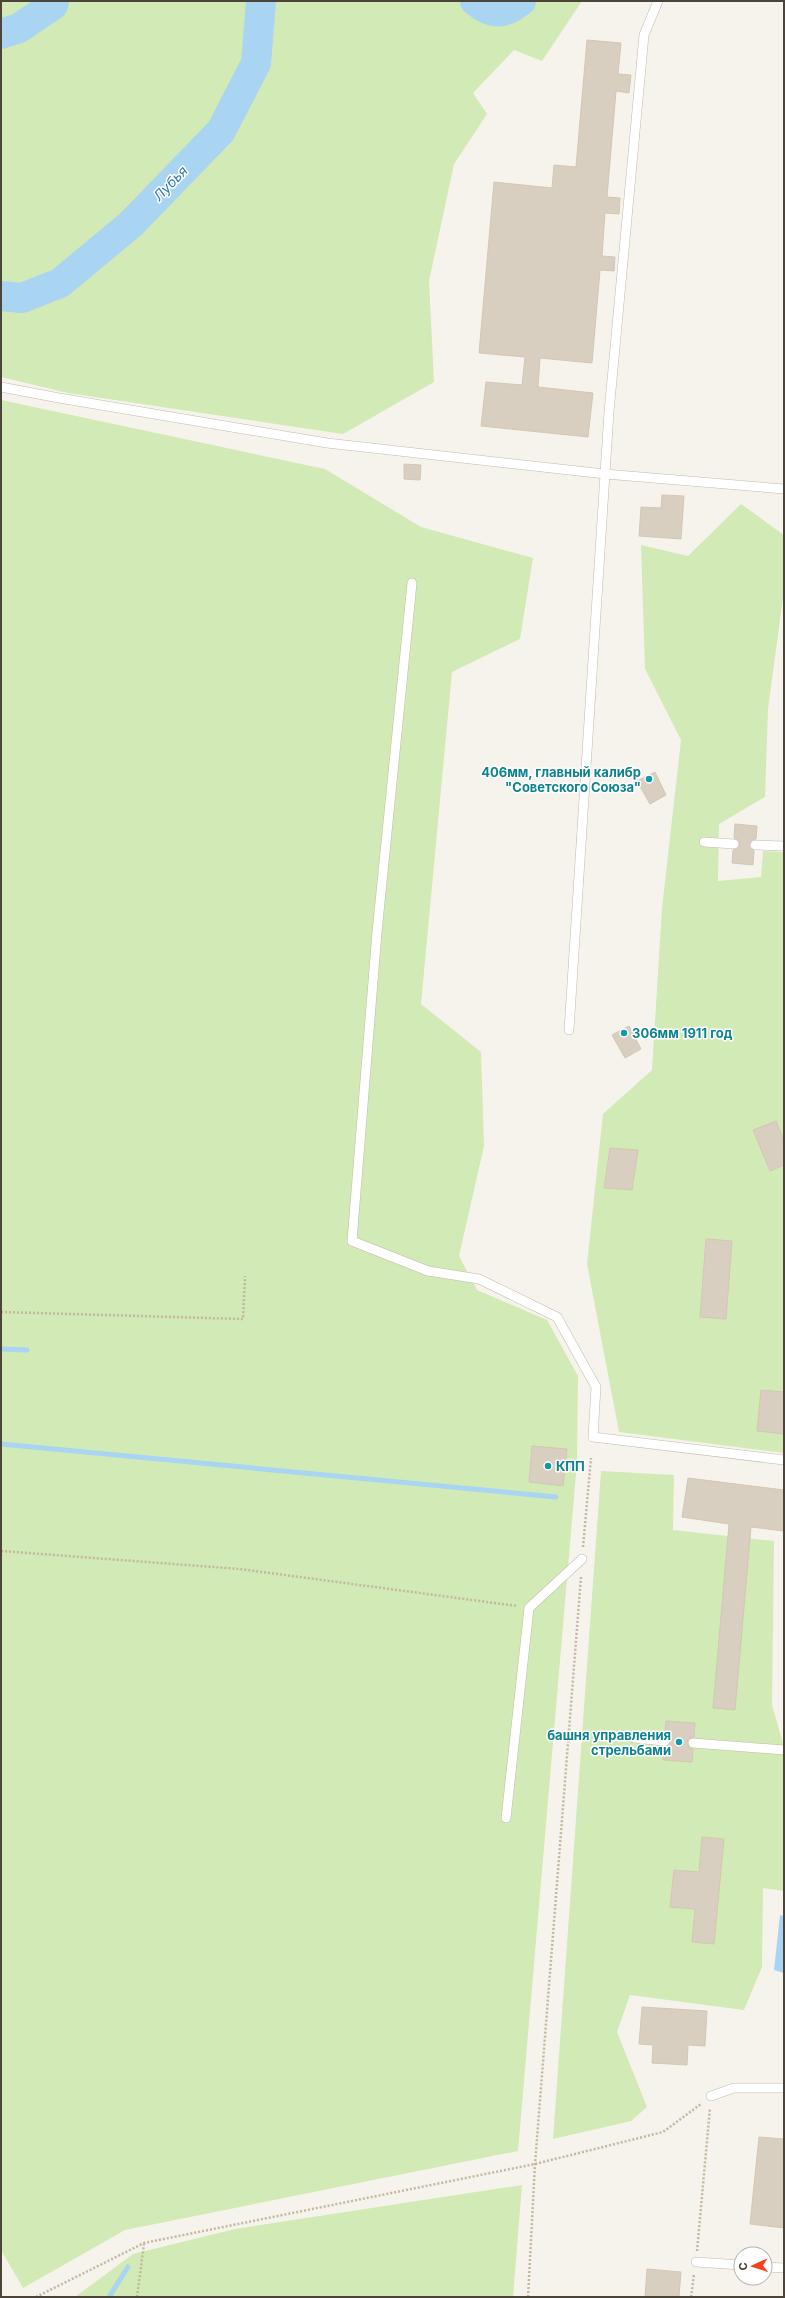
<svg xmlns="http://www.w3.org/2000/svg" width="785" height="2298" font-family="Inter,sans-serif">
<style>
.green{fill:#d2eab5}
.water{fill:#a9d4f2}
.lines{fill:none;stroke-linecap:round;stroke-linejoin:round}
.stream{stroke:#a9d4f2;stroke-width:5}
.river{stroke:#a9d4f2;stroke-width:30}
.building{fill:#d8cfc1;stroke:#d3c7b4}
.lane-casing{stroke:#c2bbae;stroke-width:10}
.path{stroke:#c4b79f;stroke-width:2.5;stroke-dasharray:2 2;stroke-linecap:butt}
.lane{stroke:#fff;stroke-width:9}
.culture-dot{fill:#0f9aa8;stroke:#fff;stroke-width:1.5}
.labels{text-anchor:middle;dominant-baseline:central;stroke-width:3;stroke-linejoin:round;paint-order:stroke}
.culture-label{font-size:13px;font-weight:bold;fill:#0d838f;stroke:#fff;text-anchor:end}
.water-label{font-size:14px;font-style:italic;fill:#2e7ab2;stroke:#fff}
</style>
<rect width="100%" height="100%" fill="#f6f3ec"/>
<path class="green" d="M 1,1 L 582,1 L 542,61 L 514,50 L 473,93 L 487,114 L 454,164 L 429,281 L 434,382 L 343,434 L 68,393 L 1,377 Z
M 1,400 L 325,469 L 421,527 L 533,558 L 520,639 L 452,672 L 421,1004 L 481,1052 L 484,1146 L 459,1256 L 477,1290 L 547,1320 L 578,1376 L 577,1462 L 518,2151 L 125,2230 L 23,2288 L 1,2250 Z
M 741,504 L 784,535 L 784,590 L 768,709 L 765,797 L 719,824 L 718,881 L 761,877 L 763,851 L 784,852 L 784,1453 L 619,1432 L 587,1264 L 603,1114 L 652,1070 L 662,908 L 681,740 L 645,669 L 641,545 L 688,556 Z
M 601,1471 L 674,1475 L 673,1530 L 774,1541 L 772,1705 L 784,1747 L 784,1891 L 763,1888 L 762,1967 L 744,2010 L 630,1995 L 617,2032 L 647,2107 L 631,2121 L 553,2139 Z
M 522,2185 L 513,2297 L 75,2297 L 133,2254 L 235,2229 Z"/>
<path class="water" d="M 780,1915 L 784,1916 L 784,1973 L 774,1970 Z"/>
<g class="lines">
<path class="stream" d="M 1,1349 L 27,1350
M 1,1444 L 556,1497
M 109,2297 L 128,2267"/>
<path class="river" d="M 475,1 C 492,15 504,15 521,1
M 1,34 L 19,28 L 53,5 L 54,1
M 1,296 L 22,298 L 60,283 L 131,224 L 221,131 L 256,63 L 261,1"/>
</g>
<path class="building" d="M 587,40 L 621,43 L 618,74 L 631,75 L 629,93 L 616,91 L 607,197 L 620,198 L 619,214 L 605,213 L 602,256 L 615,257 L 614,271 L 600,270 L 592,363 L 540,358 L 538,387 L 593,393 L 588,437 L 481,426 L 486,382 L 522,385 L 525,357 L 479,353 L 494,182 L 552,188 L 554,165 L 576,167 Z
M 404,464 L 421,465 L 420,480 L 404,479 Z
M 662,495 L 684,496 L 681,539 L 639,536 L 641,507 L 661,508 Z
M 655,772 L 666,795 L 650,804 L 637,781 Z
M 735,824 L 757,826 L 756,839 L 752,840 L 749,844 L 750,848 L 754,851 L 753,865 L 732,863 L 733,850 L 737,849 L 740,845 L 739,841 L 734,838 Z
M 629,1026 L 641,1049 L 625,1058 L 612,1035 Z
M 776,1121 L 784,1141 L 784,1165 L 770,1171 L 753,1130 Z
M 610,1148 L 638,1150 L 632,1190 L 604,1188 Z
M 706,1239 L 732,1241 L 726,1319 L 700,1317 Z
M 761,1390 L 784,1392 L 784,1434 L 757,1431 Z
M 532,1446 L 567,1449 L 563,1486 L 529,1482 Z
M 688,1478 L 784,1490 L 784,1531 L 751,1527 L 735,1710 L 713,1708 L 729,1524 L 682,1517 Z
M 666,1721 L 695,1723 L 694,1737 L 688,1739 L 687,1743 L 689,1748 L 693,1749 L 692,1762 L 663,1760 L 664,1747 L 670,1745 L 671,1741 L 669,1736 L 665,1735 Z
M 702,1837 L 724,1839 L 714,1944 L 692,1942 L 695,1909 L 670,1907 L 674,1870 L 699,1872 Z
M 642,2007 L 707,2011 L 705,2046 L 688,2045 L 687,2065 L 652,2063 L 653,2045 L 639,2044 Z
M 759,2137 L 784,2139 L 784,2228 L 750,2224 Z
M 647,2269 L 681,2272 L 679,2297 L 645,2297 Z"/>
<g class="lines">
<defs>
<path id="lane" d="M 1,387 L 59,398 L 327,443 L 605,474 L 784,489
M 412,583 L 377,932 L 352,1241 L 428,1271 L 479,1279 L 557,1317 L 596,1387 L 593,1437 L 784,1460
M 704,842 L 734,844
M 755,845 L 784,846
M 569,1030 L 609,412 L 644,35 L 658,1
M 634,1738 L 665,1741
M 693,1743 L 784,1750
M 506,1818 L 529,1608 L 582,1559
M 711,2096 L 734,2088 L 784,2088
M 696,2262 L 741,2265
M 765,2267 L 784,2268"/>
</defs>
<use href="#lane" class="lane-casing"/>
<path class="path" d="M 1,1312 L 243,1319 L 245,1276
M 583,1547 L 591,1458
M 1,1551 L 240,1569 L 517,1606
M 697,2251 L 710,2108
M 36,2297 L 144,2243 L 535,2164 L 663,2132 L 701,2104
M 137,2297 L 144,2244
M 528,2297 L 535,2164 L 581,1577
M 691,2297 L 694,2274"/>
<use href="#lane" class="lane"/>
</g>
<g class="culture-dot">
<circle cx="649" cy="779" r="4"/>
<circle cx="624" cy="1033" r="4"/>
<circle cx="548" cy="1466" r="4"/>
<circle cx="679" cy="1742" r="4"/>
</g>
<g class="labels">
<g class="culture-label">
<text x="641" y="772">406мм, главный калибр<tspan x="641" dy="15">"Советского Союза"</tspan></text>
<text x="632" y="1033" text-anchor="start">306мм 1911 год</text>
<text x="556" y="1466" text-anchor="start">КПП</text>
<text x="671" y="1735">башня управления<tspan x="671" dy="15">стрельбами</tspan></text>
</g>
<g class="water-label">
<text transform="translate(170 183) rotate(-46)">Лубья</text>
</g>
</g>
<rect width="785" height="2298" fill="none" stroke="#4b4439" stroke-width="4"/>
<g transform="translate(753 2266) rotate(267)"><circle r="19" fill="#ffffff" stroke="#b7b4b0"/>
<path d="M0-3L7 15L0 10L-7 15Z" fill="#fc3f1d"/>
<text y="-6" font-size="11" font-weight="bold" text-anchor="middle" fill="#4b4439">С</text>
</g>
</svg>
